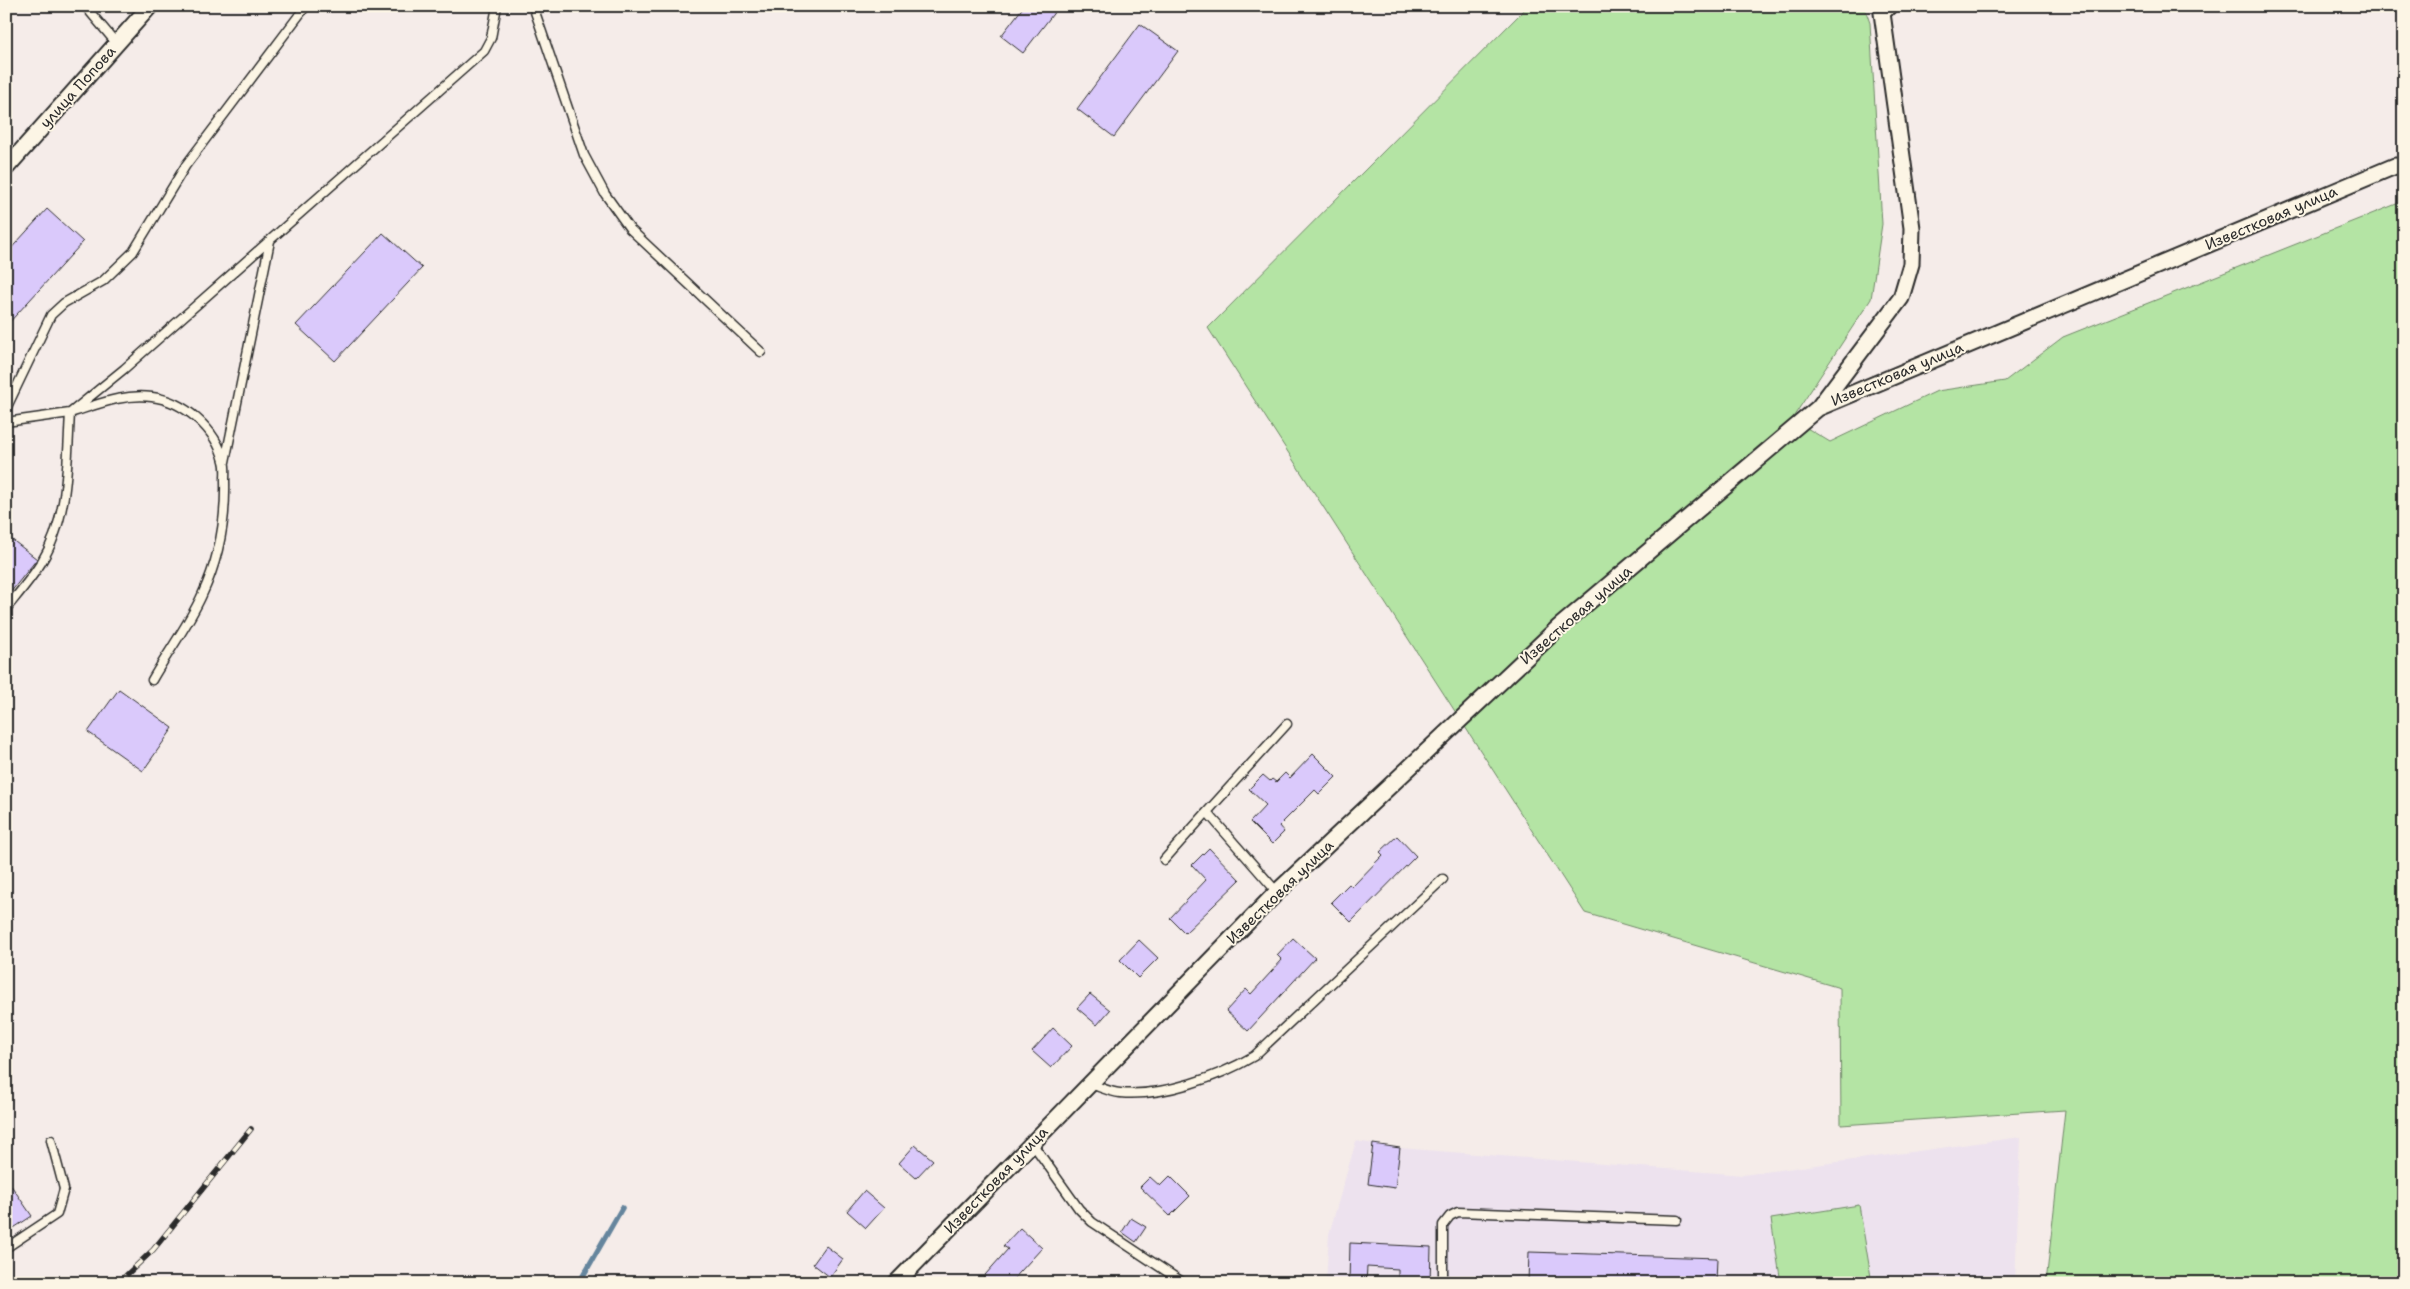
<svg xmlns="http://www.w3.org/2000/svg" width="2410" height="1289" font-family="'Shantell Sans',sans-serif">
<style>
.built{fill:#ede2ee}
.green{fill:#b4e4a4;stroke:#708868}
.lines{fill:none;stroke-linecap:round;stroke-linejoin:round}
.stream{stroke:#65859d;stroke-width:5.5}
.building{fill:#dac9fb;stroke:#2b2b2b}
.service-casing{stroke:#2b2b2b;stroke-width:11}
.minor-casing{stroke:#2b2b2b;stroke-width:19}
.service{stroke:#fcf5e5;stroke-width:8}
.minor{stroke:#fcf5e5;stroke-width:15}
.rail-casing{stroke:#2b2b2b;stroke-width:5.5}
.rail{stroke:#fcf5e5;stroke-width:4;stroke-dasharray:11;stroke-linecap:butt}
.labels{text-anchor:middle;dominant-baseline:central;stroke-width:4;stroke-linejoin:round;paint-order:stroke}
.street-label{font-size:15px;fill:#2b2b2b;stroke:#fcf5e5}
</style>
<rect width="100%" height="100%" fill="#f5ece9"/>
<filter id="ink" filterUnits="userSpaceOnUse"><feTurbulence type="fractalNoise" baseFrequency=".02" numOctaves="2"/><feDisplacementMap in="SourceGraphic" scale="10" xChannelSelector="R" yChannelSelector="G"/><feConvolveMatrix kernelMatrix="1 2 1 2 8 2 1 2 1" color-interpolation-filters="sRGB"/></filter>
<g filter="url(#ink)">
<path class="built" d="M 2021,1137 L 2015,1283 L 1326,1283 L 1329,1234 L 1356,1141 L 1400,1148 L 1743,1175 Z"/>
<path class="green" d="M 1528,6 L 1864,6 L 1870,23 L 1882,224 L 1871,299 L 1792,419 L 1830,442 L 1937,391 L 2005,381 L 2063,337 L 2404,201 L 2404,1283 L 2046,1283 L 2065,1110 L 1841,1125 L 1840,988 L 1585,913 L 1208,328 Z
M 1859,1205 L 1872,1283 L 1781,1283 L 1771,1219 Z"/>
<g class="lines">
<path class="stream" d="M 579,1283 L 622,1208"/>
</g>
<path class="building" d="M 1024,6 L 1059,6 L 1023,53 L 1001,36 Z
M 1140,24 L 1178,51 L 1114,137 L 1077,109 Z
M 47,209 L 83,242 L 6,326 L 6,254 Z
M 383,233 L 422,268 L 335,361 L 296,325 Z
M 6,535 L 37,559 L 6,598 Z
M 119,689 L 173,728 L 143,771 L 88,732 Z
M 1313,754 L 1336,777 L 1319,794 L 1315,790 L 1279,826 L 1284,832 L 1272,844 L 1250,822 L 1266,805 L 1249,789 L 1263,775 L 1270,781 L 1272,779 L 1276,782 L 1285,773 L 1290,778 Z
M 1397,836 L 1416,856 L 1351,922 L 1331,902 L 1349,884 L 1352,887 L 1383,855 L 1380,852 Z
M 1209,848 L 1240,880 L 1185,933 L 1170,918 L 1206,880 L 1192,865 Z
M 1293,938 L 1315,958 L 1248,1031 L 1226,1011 L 1246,989 L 1251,994 L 1282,960 L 1277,955 Z
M 1139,940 L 1158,958 L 1138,978 L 1120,960 Z
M 1090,994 L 1110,1010 L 1097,1025 L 1077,1008 Z
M 1053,1028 L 1072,1046 L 1051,1068 L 1032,1051 Z
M 1373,1144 L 1400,1148 L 1395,1188 L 1368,1184 Z
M 915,1145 L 933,1160 L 916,1178 L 899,1163 Z
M 1170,1176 L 1190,1196 L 1170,1216 L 1140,1187 L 1150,1177 L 1160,1186 Z
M 6,1178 L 32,1216 L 6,1233 Z
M 864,1191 L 884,1208 L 866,1228 L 847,1211 Z
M 1131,1218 L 1146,1227 L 1136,1242 L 1122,1232 Z
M 1020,1228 L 1042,1248 L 1010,1283 L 978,1283 L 1008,1249 L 1003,1246 Z
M 1350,1243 L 1431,1247 L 1430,1283 L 1398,1283 L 1398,1269 L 1367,1267 L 1366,1283 L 1349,1283 Z
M 826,1246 L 843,1259 L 830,1277 L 813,1264 Z
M 1529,1252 L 1717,1258 L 1716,1283 L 1528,1283 Z"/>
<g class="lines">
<defs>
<path id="service" d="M 85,6 L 117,44
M 533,6 L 584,155 L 605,194 L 630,229 L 761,352
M 6,409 L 51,315 L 64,303 L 103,281 L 133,252 L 186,165 L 306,6
M 6,422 L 70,413 L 124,369 L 484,51 L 491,38 L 497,6
M 225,462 L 270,241
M 6,609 C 18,594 31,579 41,563 C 69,518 67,463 70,413 C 96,405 124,393 152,397 C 184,401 216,429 224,461 C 226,467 225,474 225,480 C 226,519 219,559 202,595 C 189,624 168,652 152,680
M 1164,860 L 1207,812
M 1277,892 L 1207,812 L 1287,724
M 1090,1084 C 1100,1087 1110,1092 1120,1093 C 1162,1097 1219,1077 1254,1056 L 1443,879
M 1032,1143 L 1079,1209 L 1092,1222 L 1184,1283
M 6,1248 L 57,1214 L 64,1189 L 51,1140
M 1443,1283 L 1443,1225 L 1450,1216 L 1458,1212 L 1677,1220"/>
<path id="minor" d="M 6,168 L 150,6
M 1819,407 L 1901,298 L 1911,264 L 1912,228 L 1882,13 L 1889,6
M 896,1283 L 1277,892 L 1559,627 L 1818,408 L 2395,166 L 2404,166"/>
</defs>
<use href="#service" class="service-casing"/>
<use href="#minor" class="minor-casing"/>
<use href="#service" class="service"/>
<use href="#minor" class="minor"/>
<defs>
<path id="rail" d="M 118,1283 L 153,1250 L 251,1129"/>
</defs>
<use href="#rail" class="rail-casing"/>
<use href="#rail" class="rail"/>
</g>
</g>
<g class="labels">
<g class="street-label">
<text transform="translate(78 87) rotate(-48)">улица Попова</text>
<text transform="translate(2271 218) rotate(-23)">Известковая улица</text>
<text transform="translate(1897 374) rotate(-23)">Известковая улица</text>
<text transform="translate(1576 615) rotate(-41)">Известковая улица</text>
<text transform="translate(1280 892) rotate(-44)">Известковая улица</text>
<text transform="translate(996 1180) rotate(-46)">Известковая улица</text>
</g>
</g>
<rect width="2410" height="1289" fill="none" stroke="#fcf5e5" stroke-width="25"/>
<rect x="12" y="12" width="2385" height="1264" fill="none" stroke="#2b2b2b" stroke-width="2" filter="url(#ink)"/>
</svg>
